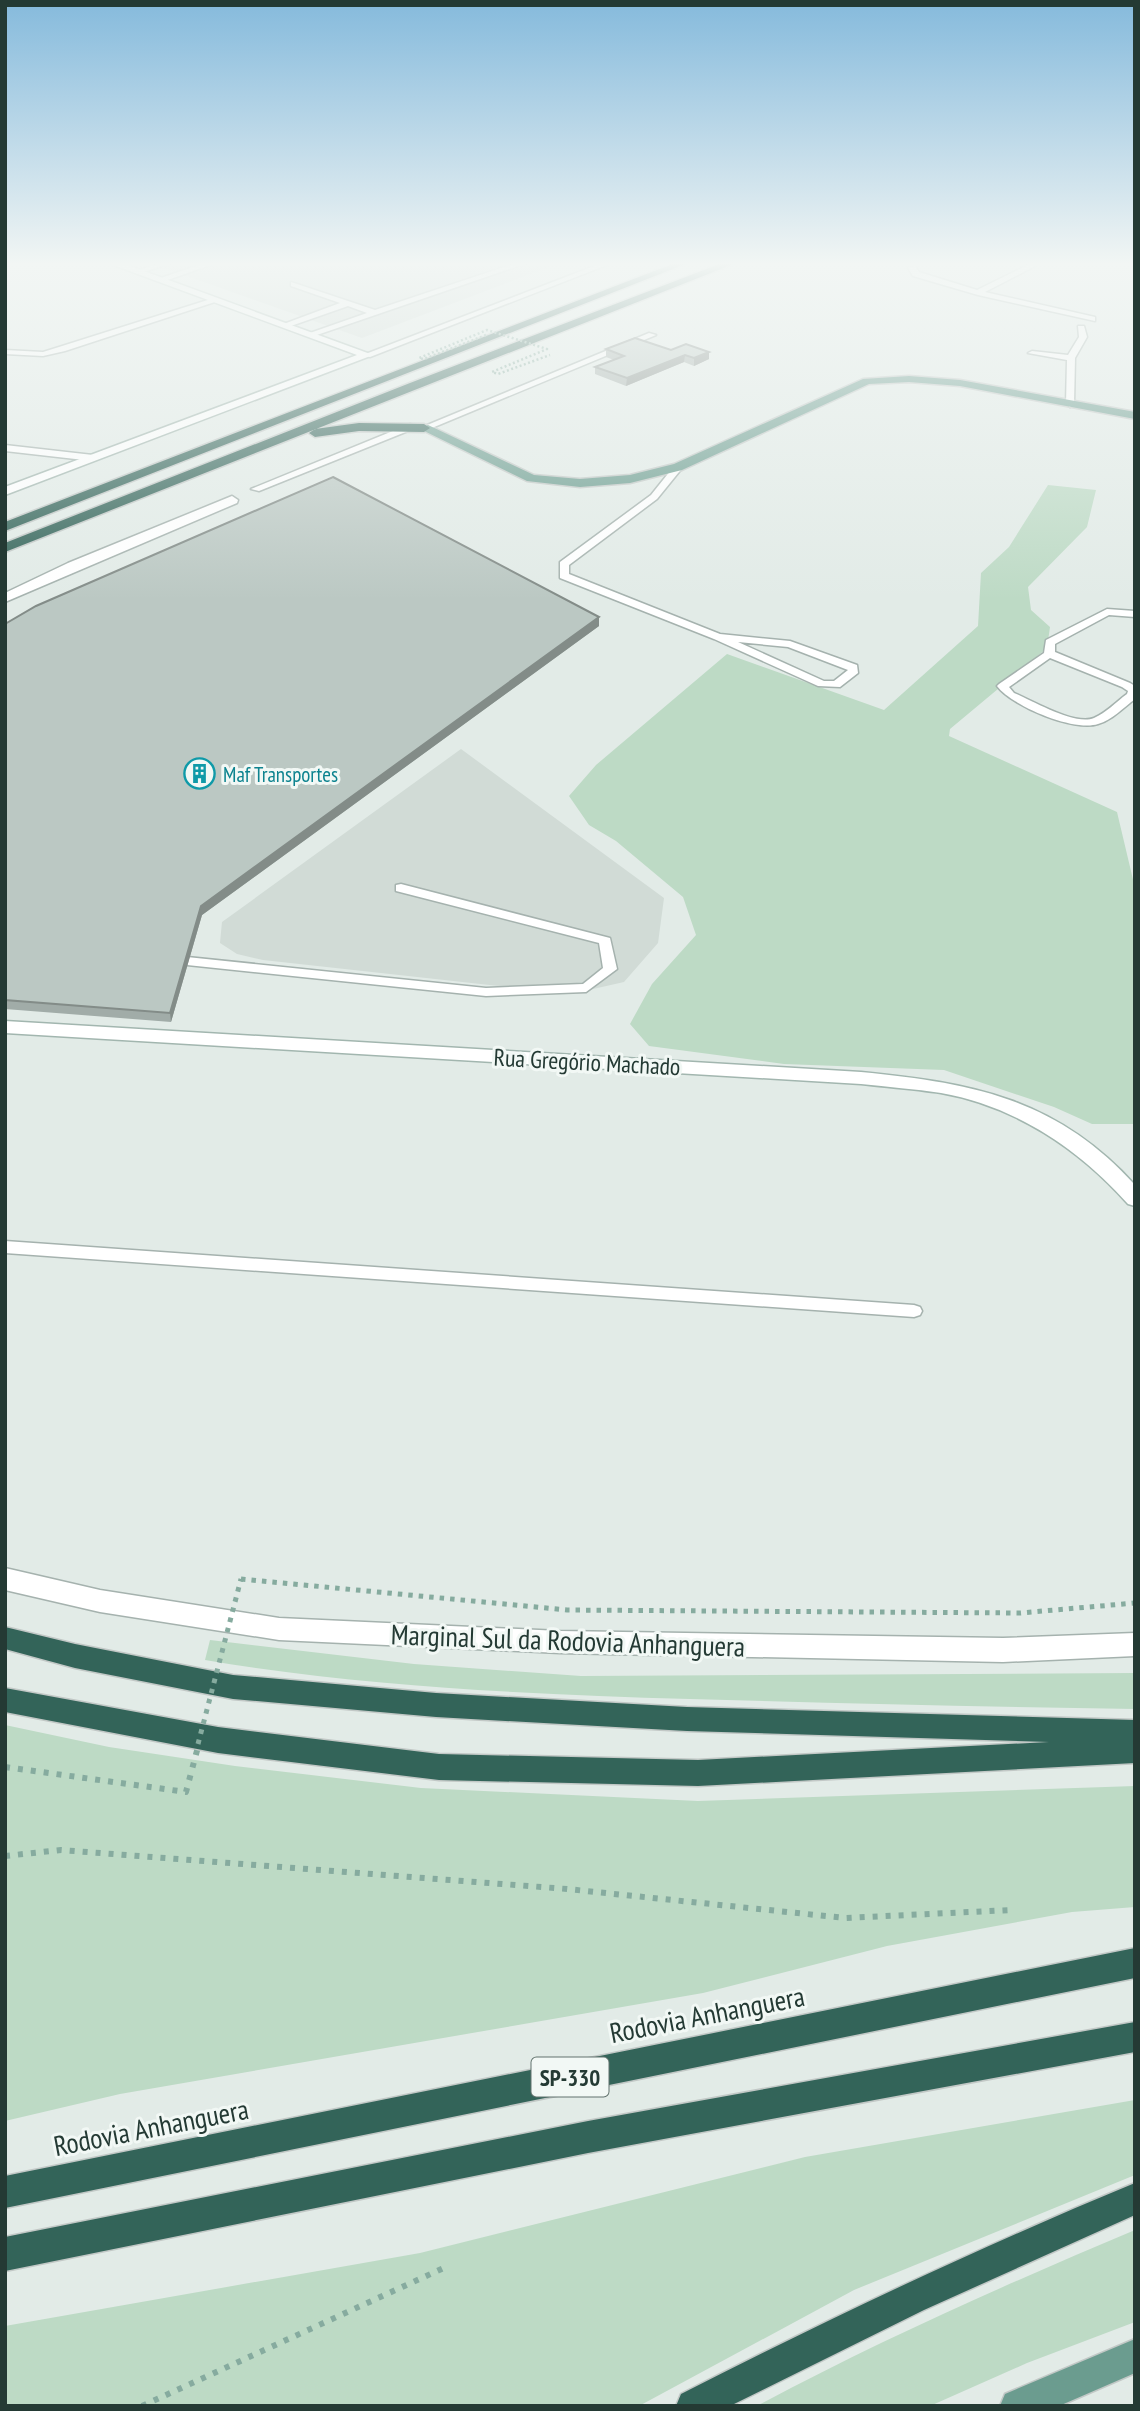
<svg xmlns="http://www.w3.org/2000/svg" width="1140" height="2411" font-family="'PT Sans Narrow',sans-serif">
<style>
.built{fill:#d1dbd6}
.green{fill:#bddac5}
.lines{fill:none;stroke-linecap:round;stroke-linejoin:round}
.service-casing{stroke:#a5b2ae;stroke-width:3}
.tertiary-casing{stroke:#a5b2ae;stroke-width:3}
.secondary-casing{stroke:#a2b6af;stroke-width:3}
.primary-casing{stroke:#c2c8c6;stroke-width:3}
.motorway-casing{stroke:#c2c8c6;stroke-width:3}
.path-far1{stroke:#86ab9f;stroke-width:5;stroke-dasharray:4.5 6;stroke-linecap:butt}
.path{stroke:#86ab9f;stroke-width:6;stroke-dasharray:5 8;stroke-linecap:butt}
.service{fill:#fff;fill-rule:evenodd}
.tertiary{fill:#fff;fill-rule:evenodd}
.secondary{fill:#fff;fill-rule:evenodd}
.primary{fill:#6b9c8f;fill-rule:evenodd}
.motorway{fill:#336459;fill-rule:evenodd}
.path-bridge-far2{stroke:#86ab9f;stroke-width:2.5;stroke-dasharray:2 2.5;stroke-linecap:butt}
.path-bridge-far1{stroke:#86ab9f;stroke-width:5;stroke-dasharray:4.5 6;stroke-linecap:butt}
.path-bridge{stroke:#86ab9f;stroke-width:6;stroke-dasharray:5 8;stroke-linecap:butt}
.wall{fill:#a1aca8}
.shaded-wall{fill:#838c88}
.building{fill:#bbc8c3;stroke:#838c88;stroke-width:2}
.labels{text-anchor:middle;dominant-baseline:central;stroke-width:6;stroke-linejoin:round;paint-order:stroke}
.far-culture-label{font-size:21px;fill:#0d838f;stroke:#f2f8f5;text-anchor:start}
.shield{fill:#f2f8f5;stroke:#62736e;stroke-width:2}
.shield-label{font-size:23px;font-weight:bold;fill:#243a34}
.street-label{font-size:24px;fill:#243a34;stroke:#f2f8f5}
.near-street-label{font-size:28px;fill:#243a34;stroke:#f2f8f5}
</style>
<rect width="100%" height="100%" fill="#e2ebe7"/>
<path class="built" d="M 150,263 L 559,263 L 362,338 Z
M 461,749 L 664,898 L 658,943 L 624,982 L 571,994 L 263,960 L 237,954 L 220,943 L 222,922 Z"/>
<path class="green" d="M 1048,485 L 1096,490 L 1087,527 L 1028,587 L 1031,610 L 1050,627 L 1047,648 L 950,729 L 949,736 L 1117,812 L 1135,888 L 1135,1124 L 1092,1124 L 1054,1107 L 944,1070 L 784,1064 L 649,1046 L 630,1024 L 652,984 L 696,935 L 683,897 L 616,841 L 589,825 L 569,796 L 596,765 L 727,654 L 884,710 L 978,626 L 981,573 L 1009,547 Z
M 210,1640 L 414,1664 L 581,1676 L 1135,1673 L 1135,1709 C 986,1707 838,1703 690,1699 C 527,1694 365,1687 205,1660 Z
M 5,1725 L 109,1747 L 235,1766 L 421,1788 L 698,1801 L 1135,1786 L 1135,1907 L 1072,1912 L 887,1946 L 703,1993 L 120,2094 L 5,2121 Z
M 1135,2100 L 1135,2175 L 854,2290 L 639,2406 L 5,2406 L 5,2326 L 420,2253 L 805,2157 Z
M 1135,2230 L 1135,2322 L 1027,2363 L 930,2406 L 757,2406 C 880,2340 1007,2284 1135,2230 Z"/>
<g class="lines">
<defs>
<path id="service" d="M 160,263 L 171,263 L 138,274 L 134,272 Z
M 205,263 L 216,263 L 162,282 L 155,280 Z
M 516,263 L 527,263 L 314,336 L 307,334 L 367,313 L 348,306 L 288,327 L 281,325 L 340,303 L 291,286 L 291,282 L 375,310 Z
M 602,263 L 612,263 L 370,357 L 363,355 Z
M 1032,263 L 1041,263 L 985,292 L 1095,317 L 1095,321 L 978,295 L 913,276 L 908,268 L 915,266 L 919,272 L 977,290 Z
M 214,298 L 221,300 L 65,351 L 43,356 L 5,354 L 5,350 L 43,352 L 59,347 Z
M 1078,326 L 1084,326 L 1087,337 L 1075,358 L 1074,404 L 1070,407 L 1066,404 L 1067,360 L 1028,353 L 1032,351 L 1068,355 L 1079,337 Z
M 649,333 L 656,335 L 427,430 L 420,428 Z
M 410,424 L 413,425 L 413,429 L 259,491 L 251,489 Z
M 5,445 L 93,455 L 98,458 L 93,461 L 5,451 Z
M 675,465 L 683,467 L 657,499 L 569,565 L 569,574 L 720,634 L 790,641 L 857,665 L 858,673 L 840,687 L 818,686 L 714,639 L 560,578 L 560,562 L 651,495 ZM 738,642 L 788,647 L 848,670 L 834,681 L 824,681 Z
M 1107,609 L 1135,611 L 1135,617 L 1109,615 L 1055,644 L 1055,652 L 1130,683 L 1135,686 L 1135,699 C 1123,708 1112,720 1098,724 C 1074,732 1012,706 997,686 L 999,684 L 1044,653 L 1046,640 ZM 1050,658 L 1122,687 L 1128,691 L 1127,694 C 1116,702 1106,713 1094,718 C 1075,726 1033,701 1014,693 L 1009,687 Z
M 401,884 L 610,938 L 617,969 L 586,992 L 486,996 L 168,963 L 161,959 L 168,955 L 486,988 L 583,984 L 603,968 L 599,943 L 396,891 L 396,885 Z
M 5,1241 L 914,1305 L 920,1307 L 922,1311 L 920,1315 L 914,1317 L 5,1253 Z"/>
<path id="tertiary" d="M 232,496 L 238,500 L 237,503 L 5,602 L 5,593 L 68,563 Z
M 5,1568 L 100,1590 L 279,1618 L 560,1631 L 1003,1638 L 1135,1633 L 1135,1656 L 1003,1662 L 560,1653 L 279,1640 L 100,1612 L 5,1590 Z"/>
<path id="secondary" d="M 108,263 L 122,263 L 373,355 L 5,495 L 5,487 L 357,355 Z
M 5,1021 L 861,1072 C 972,1083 1056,1098 1135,1185 L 1135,1206 L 1128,1204 C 1079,1149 1015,1106 941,1093 C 915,1089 888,1087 861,1084 L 5,1033 Z"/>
<path id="primary" d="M 909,376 L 960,380 L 1135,412 L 1135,419 L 960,386 L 909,382 L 869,384 L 682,470 L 630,483 L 580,487 L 527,481 L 418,428 L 428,425 L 534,475 L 580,479 L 630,475 L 674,464 L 863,379 Z
M 1135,2339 L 1135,2373 L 1059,2406 L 1000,2406 L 1005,2394 Z"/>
<path id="motorway" d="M 675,263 L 688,263 L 5,531 L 5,522 Z
M 722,263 L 736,263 L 5,552 L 5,543 L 410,383 Z
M 359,423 L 424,424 L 430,428 L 424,432 L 359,431 L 315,437 L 309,433 L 315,429 Z
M 5,1627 L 75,1644 L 233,1675 L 436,1693 L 687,1707 L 1135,1720 L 1135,1763 L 698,1786 L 439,1780 L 218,1753 L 5,1712 L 5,1688 L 218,1727 L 439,1754 L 698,1760 L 1049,1742 L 687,1731 L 436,1717 L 233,1699 L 75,1668 L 5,1649 Z
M 1135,1948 L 1135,1978 L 5,2208 L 5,2176 Z
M 1135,2022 L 1135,2052 L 588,2153 L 5,2271 L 5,2237 L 588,2121 Z
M 1135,2183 L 1135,2215 L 924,2310 L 730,2406 L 676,2406 L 681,2394 C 830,2318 980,2247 1135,2183 Z"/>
</defs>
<use href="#service" class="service-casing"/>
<use href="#tertiary" class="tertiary-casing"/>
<use href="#secondary" class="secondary-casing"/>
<use href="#primary" class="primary-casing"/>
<use href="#motorway" class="motorway-casing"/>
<path class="path-far1" d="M 241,1579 L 567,1610 L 1020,1613 L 1135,1603"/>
<path class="path" d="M 5,1856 L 61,1850 L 567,1889 L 845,1918 L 1011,1910
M 142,2406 L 448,2266"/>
<use href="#service" class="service"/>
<use href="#tertiary" class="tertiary"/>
<use href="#secondary" class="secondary"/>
<use href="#primary" class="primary"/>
<use href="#motorway" class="motorway"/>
<path class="path-bridge-far2" d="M 486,335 L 424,359 L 419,358 L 487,330 L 547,349 L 492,372 L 498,374 L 550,355"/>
<path class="path-bridge-far1" d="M 198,1744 L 241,1579"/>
<path class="path-bridge" d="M 5,1767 L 186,1792 L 199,1743"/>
</g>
<path class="wall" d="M 606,349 L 709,352 L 709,359 L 694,366 L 684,362 L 626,386 L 595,374 L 595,367 L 614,360 L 606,357 Z
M 5,624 L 599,626 L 202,915 L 171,1022 L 5,1009 Z"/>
<path class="shaded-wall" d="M 709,352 L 709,359 L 694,366 L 694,358 Z
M 685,355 L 684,362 L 626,386 L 627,378 Z
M 599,617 L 599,626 L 202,915 L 171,1022 L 170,1013 L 201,906 Z"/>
<path class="building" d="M 635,338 L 671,350 L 686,344 L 709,352 L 694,358 L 685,355 L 627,378 L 595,367 L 624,356 L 606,349 Z
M 333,477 L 599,617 L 201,906 L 170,1013 L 5,1000 L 5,624 L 36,606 Z"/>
<linearGradient id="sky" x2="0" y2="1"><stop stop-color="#85badc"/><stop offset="0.44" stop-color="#f2f6f4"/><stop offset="1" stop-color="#f2f6f4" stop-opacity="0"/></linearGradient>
<rect width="1140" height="600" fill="url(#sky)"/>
<defs>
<symbol id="building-ring" viewBox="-11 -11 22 22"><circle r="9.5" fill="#f2f8f5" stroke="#0f9aa8" stroke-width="1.5"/><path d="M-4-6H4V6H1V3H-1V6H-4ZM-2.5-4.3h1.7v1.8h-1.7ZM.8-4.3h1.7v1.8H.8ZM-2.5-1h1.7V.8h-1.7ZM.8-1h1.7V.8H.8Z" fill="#0f9aa8"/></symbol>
</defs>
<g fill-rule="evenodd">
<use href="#building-ring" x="182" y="756" width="35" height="35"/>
</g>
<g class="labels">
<g class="far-culture-label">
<text x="223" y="774">Maf Transportes</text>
</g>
<rect class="shield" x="531.5" y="2057.5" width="77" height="39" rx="5"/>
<g class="shield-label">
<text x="570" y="2077">SP-330</text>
</g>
<g class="street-label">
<text transform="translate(587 1062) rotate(3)">Rua Gregório Machado</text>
</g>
<g class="near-street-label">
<text transform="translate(568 1640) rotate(2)">Marginal Sul da Rodovia Anhanguera</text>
<text transform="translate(707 2014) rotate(-11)">Rodovia Anhanguera</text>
<text transform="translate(151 2127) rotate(-11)">Rodovia Anhanguera</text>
</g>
</g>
<rect width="1140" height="2411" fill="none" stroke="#243a34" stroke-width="14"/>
</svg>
